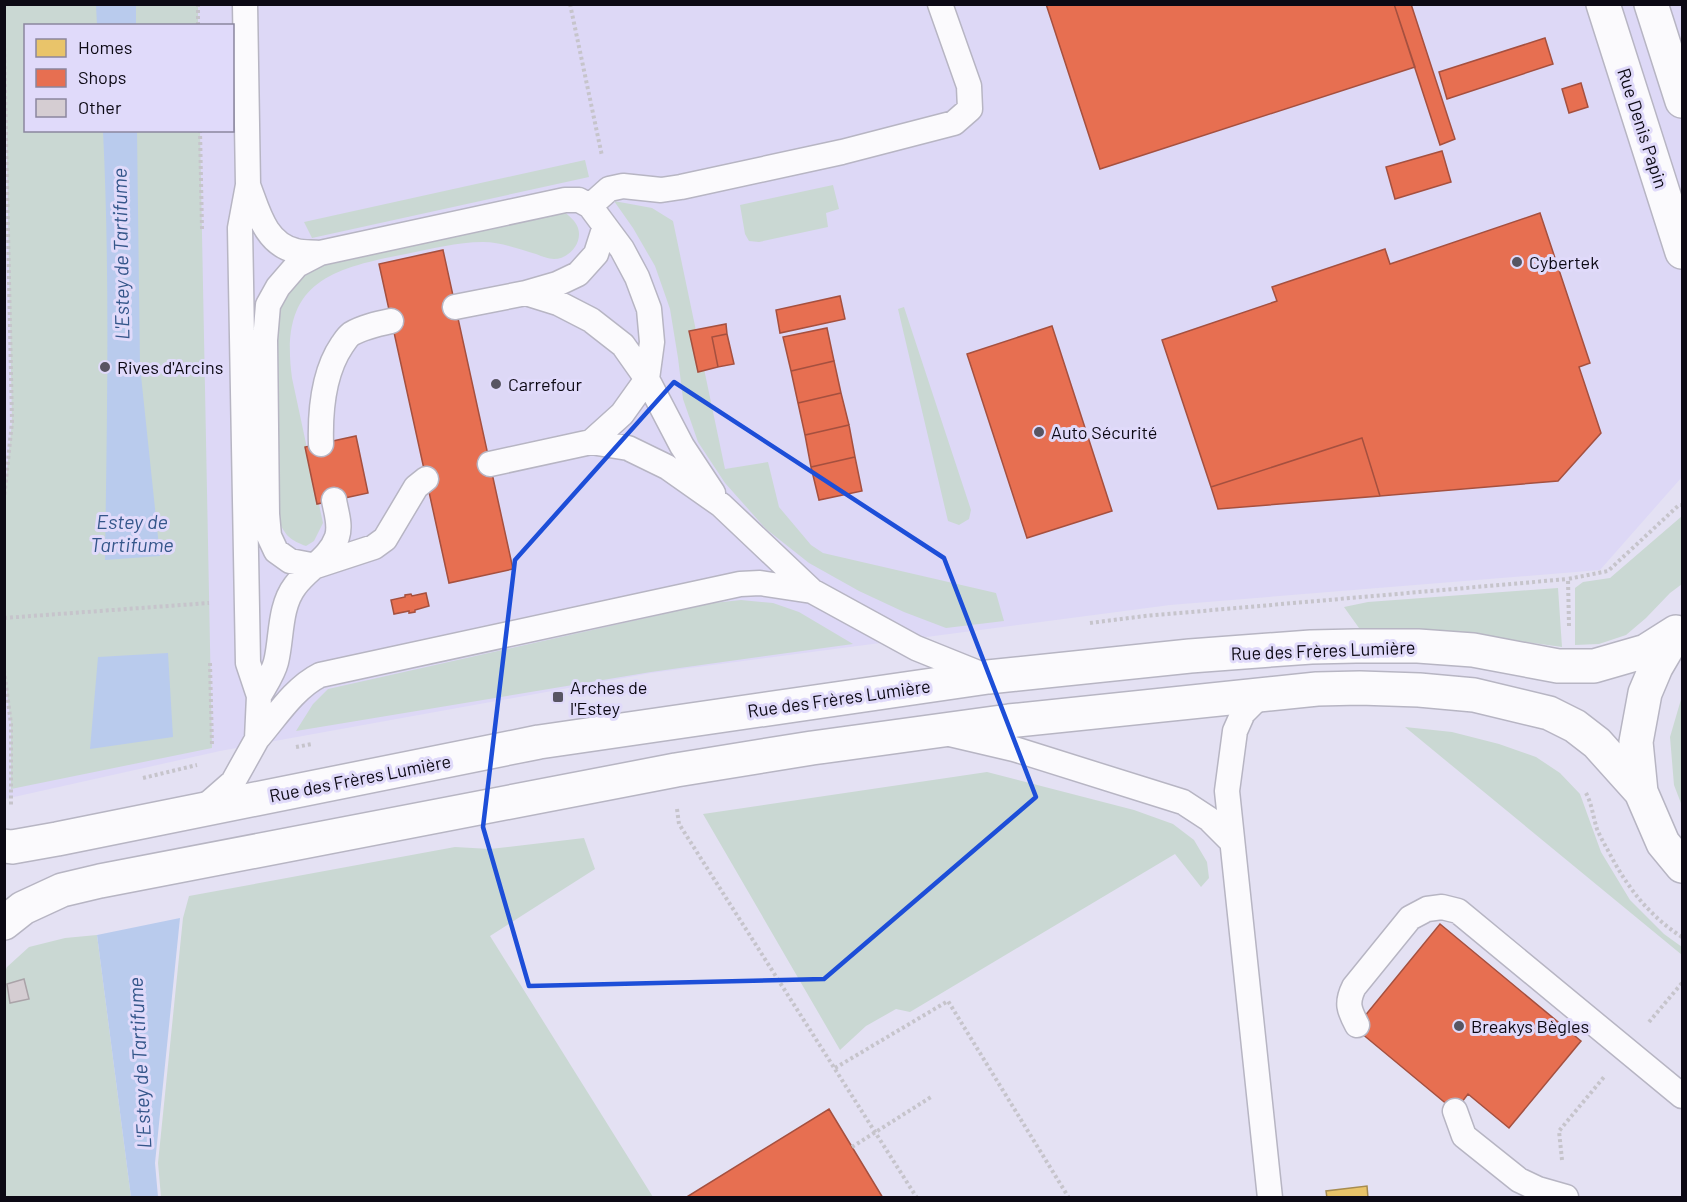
<svg xmlns="http://www.w3.org/2000/svg" width="1687" height="1202" font-family="Barlow,sans-serif">
<style>
.built{fill:#ddd8f6;fill-rule:evenodd}
.green{fill:#cad8d3}
.water{fill:#b9cbed}
.homes{fill:#e9c46a;stroke:#a78c50;stroke-width:1.5}
.shops{fill:#e76f51;stroke:#a5503f;stroke-width:1.5}
.building{fill:#d5cdd2;stroke:#aaa3a8;stroke-width:1.5}
.lines{fill:none;stroke-linecap:round;stroke-linejoin:round}
.lane-casing{stroke:#b7b5c3;stroke-width:27}
.secondary-casing{stroke:#b7b5c3;stroke-width:36}
.path{stroke:#c6c4cb;stroke-width:4;stroke-dasharray:3 3;stroke-linecap:butt}
.lane{stroke:#fbfafd;stroke-width:24}
.secondary{stroke:#fbfafd;stroke-width:33}
.marked{fill:none;stroke:#1d4ed8;stroke-width:4.5;stroke-linejoin:round}
.poi-dot{fill:#585562;stroke:#e0dafa;stroke-width:2}
.labels{text-anchor:middle;dominant-baseline:central;stroke-width:6;stroke-linejoin:round;paint-order:stroke}
.street-label{font-size:18px;fill:#0c0914;stroke:#e0dafa}
.poi-label{font-size:18px;fill:#0c0914;stroke:#e0dafa;text-anchor:start}
.water-label{font-size:20px;font-style:italic;fill:#34568a;stroke:#e0dafa}
</style>
<rect width="100%" height="100%" fill="#e4e1f3"/>
<path class="built" d="M 4,5 L 1682,5 L 1682,477 L 1600,570 L 1170,605 L 651,673 L 220,751 L 5,799 ZM 26,26 L 232,26 L 232,130 L 26,130 Z"/>
<path class="green" d="M 4,5 L 198,5 L 198,25 L 26,26 L 26,130 L 200,131 L 212,748 L 11,789 L 11,724 L 4,670 L 4,499 L 12,422 Z
M 585,160 L 589,177 L 312,238 L 304,222 Z
M 833,185 L 839,209 L 826,213 L 828,227 L 759,242 L 749,241 L 745,234 L 740,205 Z
M 614,201 L 652,208 L 673,221 L 725,469 L 768,462 L 779,507 L 811,545 L 823,553 L 996,593 L 1004,621 L 946,628 L 904,612 L 859,591 L 809,563 L 766,529 L 725,483 L 698,442 L 683,399 L 678,358 L 670,309 L 655,266 L 633,228 Z
M 563,211 C 568,215 576,221 578,228 C 583,243 569,259 554,259 C 549,259 541,256 536,254 C 519,249 501,242 483,242 C 457,242 431,249 406,254 C 327,269 279,284 292,378 L 323,523 L 314,541 L 306,546 C 290,540 286,536 279,522 C 278,483 277,445 276,407 C 276,373 269,324 285,294 C 294,278 322,267 338,259 Z
M 904,307 L 971,510 L 969,519 L 959,525 L 948,521 L 898,309 Z
M 1682,516 L 1682,584 L 1670,593 L 1646,618 L 1626,635 L 1599,644 L 1575,645 L 1575,588 L 1583,582 L 1610,578 Z
M 1558,588 L 1562,647 L 1466,634 L 1359,628 L 1344,607 L 1368,602 Z
M 741,600 L 773,603 L 799,612 L 853,644 L 651,672 L 296,731 L 313,704 L 328,689 L 713,603 Z
M 1682,696 L 1682,806 L 1674,785 L 1670,737 Z
M 1405,727 L 1452,732 L 1499,744 L 1536,757 L 1560,773 L 1580,794 L 1601,852 L 1630,900 L 1664,934 L 1682,947 L 1682,955 Z
M 987,772 L 1134,810 L 1173,824 L 1194,840 L 1207,862 L 1209,878 L 1201,887 L 1175,854 L 910,1012 L 896,1009 L 866,1026 L 840,1050 L 703,814 Z
M 584,838 L 595,869 L 490,936 L 653,1197 L 161,1197 L 158,1163 L 183,918 L 189,896 L 455,847 L 490,849 Z
M 97,935 L 131,1197 L 5,1198 L 5,972 L 7,967 L 29,947 L 65,938 Z"/>
<path class="water" d="M 96,5 L 136,5 L 136,25 L 97,25 Z
M 103,131 L 137,131 L 140,366 L 160,556 L 105,560 C 107,417 110,273 103,131 Z
M 168,653 L 173,737 L 90,749 L 98,657 Z
M 180,918 L 155,1163 L 158,1197 L 131,1197 L 97,935 Z"/>
<path class="homes" d="M 1367,1186 L 1368,1198 L 1327,1198 L 1326,1191 Z"/>
<path class="shops" d="M 1046,4 L 1394,4 L 1415,67 L 1100,169 Z
M 1394,4 L 1411,4 L 1455,139 L 1440,145 Z
M 1545,38 L 1553,64 L 1447,99 L 1439,72 Z
M 1581,83 L 1588,107 L 1569,113 L 1562,89 Z
M 1442,151 L 1451,182 L 1395,199 L 1386,167 Z
M 1540,213 L 1590,363 L 1579,367 L 1601,433 L 1558,481 L 1380,496 L 1362,438 L 1211,487 L 1162,340 L 1277,301 L 1272,287 L 1385,249 L 1390,264 Z
M 443,250 L 513,569 L 449,583 L 379,264 Z
M 840,296 L 845,319 L 780,333 L 776,310 Z
M 726,324 L 727,334 L 712,337 L 718,367 L 698,372 L 689,331 Z
M 1052,326 L 1112,511 L 1027,538 L 967,354 Z
M 827,328 L 834,361 L 791,371 L 783,337 Z
M 727,334 L 734,364 L 718,367 L 712,337 Z
M 834,361 L 841,393 L 798,403 L 791,371 Z
M 841,393 L 849,425 L 805,435 L 798,403 Z
M 849,425 L 855,457 L 811,467 L 805,435 Z
M 356,436 L 368,493 L 317,504 L 305,447 Z
M 1362,438 L 1380,496 L 1218,509 L 1211,487 Z
M 855,457 L 862,491 L 819,500 L 811,467 Z
M 426,593 L 429,606 L 415,610 L 415,612 L 409,613 L 409,611 L 394,614 L 391,600 L 405,597 L 405,595 L 411,594 L 412,596 Z
M 1440,924 L 1581,1041 L 1509,1128 L 1468,1094 L 1455,1111 L 1355,1028 Z
M 829,1109 L 883,1198 L 685,1198 Z"/>
<path class="building" d="M 24,979 L 29,999 L 10,1003 L 7,984 Z"/>
<g class="lines">
<defs>
<path id="lane" d="M 248,185 C 258,211 265,244 296,251 C 304,253 313,252 320,253 L 565,200 L 579,200 L 590,206 L 622,249 L 637,277 L 649,309 L 652,342 L 647,379 L 622,414 L 591,442
M 590,206 L 609,189 L 623,186 L 661,190 L 681,187 L 842,152 L 954,123 L 970,109 L 969,86 L 940,4
M 320,253 L 297,265 L 278,287 L 268,305 L 265,340 L 267,514 L 269,536 L 276,551 L 290,561 L 316,566 L 374,547 L 385,539 L 416,487 L 426,479
M 526,293 L 557,284 L 578,274 L 596,254 L 605,226
M 455,307 L 526,293 L 558,303 L 591,320 L 623,345 L 647,379 L 682,446 L 713,493
M 321,444 C 320,411 323,373 342,345 C 345,341 347,337 351,334 C 363,327 377,324 391,321
M 490,464 L 591,442 L 628,448 L 667,467 L 721,505 L 812,591 L 916,648 L 988,677
M 1263,693 L 1243,713 L 1235,731 L 1227,791 L 1270,1198
M 259,696 C 265,685 273,674 276,662 C 282,638 279,607 295,586 C 307,569 330,558 337,537 C 341,525 336,512 334,500
M 950,734 L 1014,749 L 1183,802 L 1209,819 L 1232,842
M 257,739 C 276,717 294,688 320,675 L 740,584 L 760,583 L 812,591
M 201,810 L 233,782 L 257,739 L 259,696 L 248,663 L 240,228 L 248,185 L 245,4
M 1357,1025 C 1349,1010 1346,1003 1354,987 L 1410,918 L 1427,909 L 1442,907 L 1458,911 L 1682,1096
M 1455,1111 L 1464,1136 L 1519,1180 L 1538,1189 L 1566,1197"/>
<path id="secondary" d="M 1603,4 L 1682,252
M 1651,4 L 1682,101
M 1676,633 L 1656,667 L 1645,693 L 1636,742 L 1641,792 L 1663,843 L 1682,866
M 4,846 L 12,847 L 57,839 L 539,742 L 988,677 L 1190,656 L 1311,647 L 1356,646 L 1418,646 L 1473,650 L 1558,666 L 1594,666 L 1646,651 L 1676,632
M 4,923 L 23,908 L 62,890 L 100,881 L 676,770 L 812,748 L 1009,721 L 1317,689 L 1360,688 L 1419,690 L 1474,695 L 1549,713 L 1575,726 L 1597,743 L 1641,792"/>
</defs>
<use href="#lane" class="lane-casing"/>
<use href="#secondary" class="secondary-casing"/>
<path class="path" d="M 198,4 L 198,26
M 570,4 L 602,156
M 4,42 L 12,422 L 4,499
M 200,130 L 202,229
M 4,618 L 209,603
M 1090,623 L 1145,616 L 1568,579
M 1569,626 L 1568,579 L 1608,571 L 1679,505 L 1682,505
M 210,663 L 212,745
M 4,670 L 11,724 L 11,807
M 296,747 L 312,744
M 143,778 L 197,765
M 1586,793 C 1592,804 1593,817 1597,829 C 1601,839 1607,848 1612,858 C 1630,891 1651,917 1682,937
M 677,809 L 679,824 L 917,1198
M 1649,1022 L 1682,983
M 835,1068 L 948,1001 L 1069,1198
M 852,1147 L 931,1097
M 1562,1160 L 1559,1131 L 1604,1077"/>
<use href="#lane" class="lane"/>
<use href="#secondary" class="secondary"/>
</g>
<path class="marked" d="M 674,382 L 944,558 L 1036,797 L 824,979 L 529,986 L 483,827 L 515,560 Z"/>
<g class="poi-dot">
<circle cx="1517" cy="262" r="6"/>
<circle cx="105" cy="367" r="6"/>
<circle cx="496" cy="384" r="6"/>
<circle cx="1039" cy="432" r="6"/>
<rect x="552" y="691" width="12" height="12" rx="3"/>
<circle cx="1459" cy="1026" r="6"/>
</g>
<g class="labels">
<g class="street-label">
<text transform="translate(1643 128) rotate(72)">Rue Denis Papin</text>
<text transform="translate(1323 650) rotate(-2)">Rue des Frères Lumière</text>
<text transform="translate(839 698) rotate(-8)">Rue des Frères Lumière</text>
<text transform="translate(360 778) rotate(-11)">Rue des Frères Lumière</text>
</g>
<g class="poi-label">
<text x="1529" y="262">Cybertek</text>
<text x="117" y="367">Rives d'Arcins</text>
<text x="508" y="384">Carrefour</text>
<text x="1051" y="432">Auto Sécurité</text>
<text x="570" y="687">Arches de<tspan x="570" dy="21">l'Estey</tspan></text>
<text x="1471" y="1026">Breakys Bègles</text>
</g>
<g class="water-label">
<text transform="translate(120 254) rotate(-91)">L'Estey de Tartifume</text>
<text x="132" y="521">Estey de<tspan x="132" dy="23">Tartifume</tspan></text>
<text transform="translate(139 1063) rotate(-93)">L'Estey de Tartifume</text>
</g>
</g>
<rect width="1687" height="1202" fill="none" stroke="#0c0914" stroke-width="12"/>
<rect x="24" y="24" width="210" height="108" fill="#e0dafa" stroke="#8b869e" stroke-width="1.5"/>
<rect x="36" y="39" width="30" height="18" fill="#e9c46a" stroke="#8b869e" stroke-width="1.5"/>
<text x="78" y="54" font-size="18" fill="#0c0914">Homes</text>
<rect x="36" y="69" width="30" height="18" fill="#e76f51" stroke="#8b869e" stroke-width="1.5"/>
<text x="78" y="84" font-size="18" fill="#0c0914">Shops</text>
<rect x="36" y="99" width="30" height="18" fill="#d5cdd2" stroke="#8b869e" stroke-width="1.5"/>
<text x="78" y="114" font-size="18" fill="#0c0914">Other</text>
</svg>
